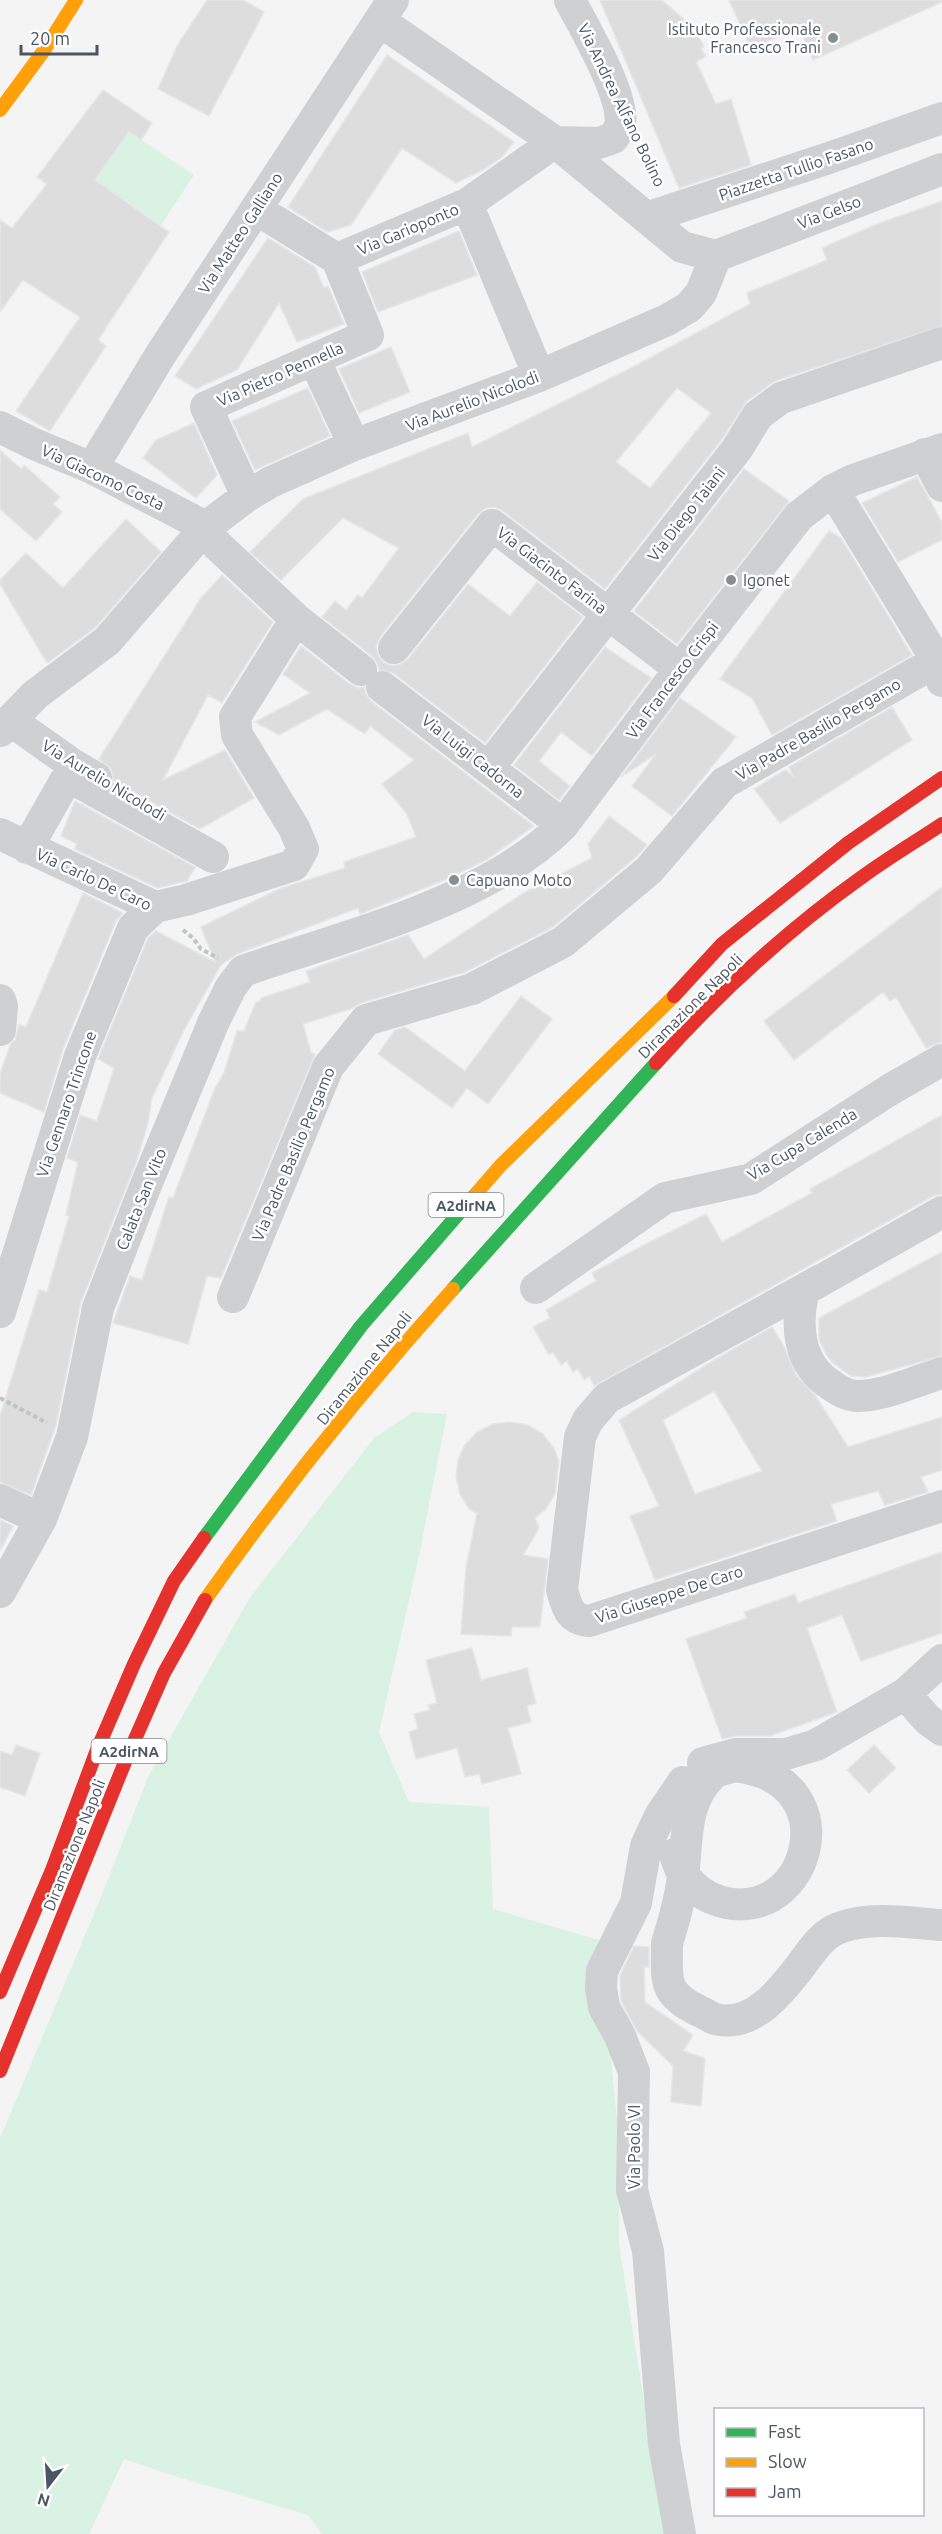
<svg xmlns="http://www.w3.org/2000/svg" width="942" height="2534" font-family="Ubuntu,sans-serif">
<style>
.green{fill:#d9f2e3}
.building{fill:#ddddde;stroke:#e5e6e7;stroke-width:1.5;fill-rule:evenodd}
.lines{fill:none;stroke-linecap:round;stroke-linejoin:round}
.path{stroke:#bcc7c4;stroke-width:4;stroke-dasharray:4.5 3;stroke-linecap:butt}
.street{stroke:#ced0d2;stroke-width:32}
.fast{stroke:#30b455;stroke-width:14}
.slow{stroke:#ff9f0a;stroke-width:14}
.jam{stroke:#e5322d;stroke-width:14}
.street-bridge{stroke:#ced0d2;stroke-width:32}
.poi-dot{fill:#868d94;stroke:#fff;stroke-width:2}
.labels{text-anchor:middle;dominant-baseline:central;stroke-width:5;stroke-linejoin:round;paint-order:stroke}
.shield{fill:#fff;stroke:#808990;stroke-width:1.5}
.shield-label{font-size:15px;font-weight:bold;fill:#4a5661}
.poi-label{font-size:16px;fill:#4a5661;stroke:#fff;text-anchor:start}
.street-label{font-size:16px;fill:#4a5661;stroke:#fff}
</style>
<rect width="100%" height="100%" fill="#f4f4f4"/>
<path class="green" d="M 128,131 L 194,175 L 161,225 L 95,180 Z
M 413,1412 L 447,1414 L 419,1556 L 379,1732 L 409,1802 L 489,1807 L 493,1909 L 606,1942 L 585,1979 L 610,2047 L 619,2142 L 619,2244 L 665,2534 L 322,2534 L 308,2515 L 171,2475 L 124,2459 L 89,2534 L 0,2534 L 0,2138 L 101,1897 L 148,1777 L 249,1599 L 374,1438 Z"/>
<path class="building" d="M 207,0 L 243,0 L 264,12 L 209,116 L 158,89 L 177,46 Z
M 600,0 L 662,0 L 695,29 L 704,47 L 701,49 L 706,56 L 696,62 L 716,104 L 731,99 L 751,165 L 679,188 Z
M 729,0 L 942,0 L 942,2 L 813,60 L 799,27 L 751,49 Z
M 387,55 L 514,142 L 502,157 L 483,170 L 456,183 L 402,148 L 351,225 L 327,232 L 288,207 Z
M 103,90 L 152,123 L 141,140 L 129,131 L 95,180 L 169,232 L 98,340 L 106,346 L 50,431 L 16,411 L 80,317 L 23,280 L 0,312 L 0,220 L 12,228 L 47,184 L 37,177 Z
M 942,201 L 942,326 L 775,381 L 747,401 L 722,439 L 605,589 L 503,511 L 495,507 L 486,508 L 478,514 L 380,637 L 376,646 L 378,655 L 383,662 L 392,666 L 401,664 L 408,659 L 468,584 L 510,616 L 537,582 L 583,617 L 485,743 L 393,673 L 379,670 L 377,663 L 372,656 L 322,617 L 335,601 L 346,610 L 358,595 L 362,598 L 399,548 L 343,518 L 281,580 L 250,552 L 303,499 L 468,433 L 472,447 L 631,368 L 750,304 L 747,293 L 827,260 L 822,248 L 877,224 ZM 677,388 L 711,413 L 650,488 L 616,462 Z
M 459,231 L 477,275 L 378,312 L 362,272 Z
M 268,238 L 315,267 L 324,288 L 328,286 L 344,324 L 297,342 L 279,303 L 237,370 L 196,389 L 175,376 Z
M 391,347 L 410,392 L 359,413 L 339,369 Z
M 308,388 L 330,436 L 255,470 L 232,421 Z
M 194,423 L 217,475 L 196,498 L 143,458 L 156,440 Z
M 0,450 L 21,469 L 24,465 L 60,497 L 53,504 L 62,512 L 36,541 L 0,509 Z
M 744,469 L 789,501 L 677,644 L 634,611 Z
M 917,477 L 942,522 L 942,540 L 898,562 L 862,503 Z
M 126,519 L 161,552 L 95,628 L 47,663 L 0,584 L 0,580 L 26,553 L 63,588 Z
M 829,531 L 841,538 L 912,655 L 772,735 L 752,698 L 720,679 Z
M 222,575 L 273,622 L 222,703 L 208,695 L 163,780 L 225,750 L 254,798 L 200,829 L 113,781 L 111,769 L 99,759 L 201,598 Z
M 301,646 L 350,684 L 358,688 L 364,687 L 366,694 L 371,701 L 534,826 L 486,860 L 447,879 L 360,914 L 358,908 L 237,954 L 221,965 L 184,1030 L 152,1098 L 148,1123 L 137,1160 L 81,1302 L 56,1425 L 31,1495 L 0,1482 L 0,1416 L 39,1290 L 47,1292 L 69,1216 L 66,1215 L 78,1162 L 67,1158 L 80,1115 L 97,1121 L 114,1068 L 98,1059 L 148,938 L 156,931 L 215,962 L 201,927 L 279,889 L 345,868 L 344,862 L 416,837 L 407,814 L 382,784 L 414,760 L 370,726 L 365,734 L 327,709 L 279,735 L 255,722 L 310,693 L 283,674 Z
M 605,647 L 651,678 L 592,756 L 561,732 L 539,761 L 570,786 L 559,800 L 514,765 Z
M 680,698 L 736,737 L 672,816 L 632,786 L 656,754 L 621,777 Z
M 892,707 L 912,740 L 780,823 L 754,789 L 785,770 L 793,776 L 789,767 Z
M 75,801 L 195,867 L 187,881 L 157,888 L 74,849 L 77,844 L 61,836 Z
M 609,816 L 647,845 L 636,857 L 553,927 L 465,972 L 361,1003 L 353,1008 L 303,1024 L 311,1053 L 315,1054 L 221,1278 L 207,1276 L 188,1344 L 113,1323 L 130,1276 L 142,1280 L 169,1197 L 173,1198 L 215,1088 L 224,1073 L 237,1031 L 244,1031 L 256,1002 L 259,1002 L 261,998 L 310,982 L 306,971 L 408,935 L 424,959 L 522,894 L 592,858 L 588,844 Z
M 942,887 L 942,1042 L 926,1048 L 896,997 L 890,1001 L 883,992 L 794,1060 L 764,1021 Z
M 83,893 L 123,913 L 116,921 L 63,1049 L 44,1112 L 0,1093 L 0,1074 L 11,1043 L 15,1040 L 19,1024 L 26,1027 Z
M 521,996 L 552,1019 L 488,1104 L 467,1088 L 452,1108 L 378,1054 L 395,1030 L 405,1027 L 465,1071 Z
M 942,1115 L 942,1194 L 933,1196 L 594,1386 L 589,1376 L 584,1380 L 578,1369 L 573,1372 L 567,1361 L 561,1365 L 553,1352 L 549,1355 L 533,1327 L 550,1318 L 546,1310 L 596,1281 L 592,1273 L 642,1246 L 706,1214 L 722,1242 L 812,1193 L 810,1189 Z
M 942,1252 L 942,1356 L 866,1377 L 851,1376 L 833,1363 L 827,1356 L 819,1339 L 819,1318 Z
M 772,1327 L 784,1346 L 796,1375 L 815,1395 L 848,1447 L 942,1417 L 942,1470 L 921,1477 L 928,1492 L 885,1505 L 878,1491 L 831,1504 L 837,1521 L 655,1580 L 630,1516 L 659,1506 L 619,1420 L 714,1360 ZM 714,1391 L 762,1471 L 695,1494 L 663,1420 Z
M 510,1422 L 528,1425 L 543,1434 L 554,1448 L 559,1461 L 555,1494 L 545,1510 L 535,1518 L 539,1527 L 537,1532 L 523,1555 L 548,1559 L 540,1627 L 512,1627 L 511,1636 L 461,1634 L 466,1567 L 477,1513 L 469,1509 L 460,1494 L 456,1477 L 458,1460 L 465,1445 L 477,1432 L 493,1424 Z
M 0,1520 L 13,1526 L 0,1551 Z
M 942,1552 L 942,1633 L 861,1661 L 842,1615 L 807,1628 L 837,1712 L 770,1736 L 736,1736 L 722,1739 L 686,1639 L 747,1618 L 744,1612 L 795,1594 L 798,1603 Z
M 472,1648 L 481,1680 L 527,1668 L 536,1703 L 527,1706 L 531,1722 L 508,1728 L 521,1774 L 482,1784 L 479,1774 L 465,1777 L 457,1748 L 416,1759 L 409,1732 L 418,1729 L 414,1714 L 430,1710 L 428,1705 L 437,1703 L 426,1660 Z
M 16,1745 L 40,1753 L 25,1796 L 0,1787 L 0,1751 L 12,1755 Z
M 874,1745 L 896,1768 L 869,1793 L 847,1770 Z
M 634,1946 L 649,1947 L 649,1967 L 644,1967 L 645,2002 L 693,2035 L 683,2051 L 705,2058 L 701,2106 L 671,2102 L 673,2066 L 637,2031 L 621,2001 L 620,1976 Z"/>
<g class="lines">
<path class="path" d="M 641,148 L 660,184
M 183,930 L 193,938 L 201,949 L 218,958
M 0,1398 L 47,1423"/>
<path class="street" d="M 380,21 L 555,142 L 682,247 L 716,256
M 555,142 L 599,143 L 613,138 C 615,135 619,130 620,126 C 626,97 584,28 570,0
M 467,204 L 539,376
M 256,209 L 337,259 L 467,204 L 555,142
M 649,217 L 826,159 L 942,118
M 716,256 L 942,169
M 314,359 L 354,445
M 0,427 L 34,444 L 92,468 L 206,527
M 925,454 L 942,486
M 92,468 L 161,354 L 393,0
M 833,490 L 937,661 L 942,681
M 247,496 L 206,407 L 368,335 L 337,259
M 206,527 L 217,545 L 296,619 L 361,670
M 394,648 L 492,525 L 680,669
M 382,687 L 563,825
M 10,720 L 72,764 L 96,778
M 0,731 L 36,694 L 107,641 L 206,527 L 247,496 L 271,482 L 354,445 L 539,376 L 667,320 L 689,307 L 701,293 L 716,256
M 489,767 L 737,449 L 758,415 L 781,398 L 942,343
M 0,834 L 155,907
M 27,848 L 68,776 L 213,857
M 0,1000 L 2,1006 L 0,1030
M 942,1212 L 804,1290 C 795,1325 798,1364 831,1385 C 838,1390 848,1396 857,1396 C 885,1396 915,1381 942,1373
M 821,1280 L 607,1398 L 588,1420 L 580,1437 L 562,1590 C 567,1607 569,1619 589,1621 L 942,1506
M 536,1288 L 665,1198 L 751,1179 L 891,1089 L 942,1060
M 233,1297 L 328,1067 L 366,1020 L 472,989 L 563,942 L 649,870 L 724,783 L 937,661
M 0,1312 L 80,1056 L 133,928 L 155,907 L 186,900 L 294,865 L 303,849 L 294,828 L 237,735 L 235,717 L 296,619
M 0,1500 L 41,1519
M 0,1592 L 41,1519 L 72,1437 L 98,1308 L 146,1185 L 214,1021 L 231,987 L 243,971 C 344,936 487,902 563,825 L 680,669 L 799,516 L 833,490 L 853,480 L 942,449
M 905,1694 L 928,1720 L 942,1730
M 703,1763 L 736,1754 L 786,1754 L 816,1745 L 905,1694 L 942,1660
M 675,1854 C 680,1874 692,1889 711,1898 C 805,1938 857,1779 734,1766
M 667,1944 C 667,1980 662,1993 699,2011 C 704,2013 709,2017 715,2019 C 753,2029 783,1989 802,1964 C 813,1949 824,1932 842,1927 C 873,1916 910,1923 942,1925
M 680,2534 L 664,2444 L 648,2251 L 632,2190 L 634,2072 L 620,2036 L 604,2007 L 601,1988 L 602,1971 L 636,1903 L 646,1846 L 660,1816 L 683,1782"/>
<path class="fast" d="M 453,1289 L 656,1063
M 204,1538 L 361,1326 L 474,1196"/>
<path class="slow" d="M 0,110 L 45,49 L 76,0
M 474,1196 L 501,1165 L 674,996
M 205,1600 C 281,1492 364,1388 453,1289"/>
<path class="jam" d="M 674,996 L 722,944 L 848,843 L 942,778
M 656,1063 C 718,994 786,931 862,877 C 888,858 915,842 942,824
M 0,1992 L 52,1870 L 97,1750 L 134,1664 L 174,1581 L 204,1538
M 0,2071 L 125,1762 L 164,1673 L 205,1600"/>
<path class="street-bridge" d="M 667,1944 C 672,1926 678,1908 681,1889 C 689,1851 680,1805 712,1775 C 717,1770 727,1769 734,1766"/>
</g>
<g class="poi-dot">
<circle cx="833" cy="38" r="6"/>
<circle cx="731" cy="580" r="6"/>
<circle cx="454" cy="880" r="6"/>
</g>
<g class="labels">
<g class="shield">
<rect x="428.5" y="1193" width="75" height="24" rx="4.5"/>
<rect x="91.5" y="1739" width="75" height="24" rx="4.5"/>
</g>
<g class="shield-label">
<text x="466" y="1205">A2dirNA</text>
<text x="129" y="1751">A2dirNA</text>
</g>
<g class="poi-label">
<text x="821" y="29" text-anchor="end">Istituto Professionale<tspan x="821" dy="18">Francesco Trani</tspan></text>
<text x="743" y="580">Igonet</text>
<text x="466" y="880">Capuano Moto</text>
</g>
<g class="street-label">
<text transform="translate(622 105) rotate(64)">Via Andrea Alfano Bolino</text>
<text transform="translate(796 169) rotate(-19)">Piazzetta Tullio Fasano</text>
<text transform="translate(829 212) rotate(-21)">Via Gelso</text>
<text transform="translate(408 229) rotate(-23)">Via Garioponto</text>
<text transform="translate(240 233) rotate(-57)">Via Matteo Galliano</text>
<text transform="translate(280 374) rotate(-24)">Via Pietro Pennella</text>
<text transform="translate(472 401) rotate(-21)">Via Aurelio Nicolodi</text>
<text transform="translate(103 477) rotate(25)">Via Giacomo Costa</text>
<text transform="translate(686 514) rotate(-52)">Via Diego Taiani</text>
<text transform="translate(552 570) rotate(37)">Via Giacinto Farina</text>
<text transform="translate(672 680) rotate(-53)">Via Francesco Crispi</text>
<text transform="translate(818 729) rotate(-30)">Via Padre Basilio Pergamo</text>
<text transform="translate(473 756) rotate(38)">Via Luigi Cadorna</text>
<text transform="translate(104 780) rotate(31)">Via Aurelio Nicolodi</text>
<text transform="translate(94 879) rotate(25)">Via Carlo De Caro</text>
<text transform="translate(690 1006) rotate(-45)">Diramazione Napoli</text>
<text transform="translate(66 1104) rotate(-71)">Via Gennaro Trincone</text>
<text transform="translate(802 1144) rotate(-31)">Via Cupa Calenda</text>
<text transform="translate(293 1154) rotate(-67)">Via Padre Basilio Pergamo</text>
<text transform="translate(141 1199) rotate(-68)">Calata San Vito</text>
<text transform="translate(364 1368) rotate(-51)">Diramazione Napoli</text>
<text transform="translate(669 1594) rotate(-18)">Via Giuseppe De Caro</text>
<text transform="translate(74 1845) rotate(-68)">Diramazione Napoli</text>
<text transform="translate(634 2147) rotate(-90)">Via Paolo VI</text>
</g>
</g>
<rect x="714" y="2408" width="210" height="108" fill="#ffffff" stroke="#b7bbc0" stroke-width="1.5"/>
<rect x="726" y="2428" width="30" height="9" fill="#30b455" stroke="#b7bbc0" stroke-width="1.5"/>
<text x="768" y="2438" font-size="18" fill="#4a5661">Fast</text>
<rect x="726" y="2458" width="30" height="9" fill="#ff9f0a" stroke="#b7bbc0" stroke-width="1.5"/>
<text x="768" y="2468" font-size="18" fill="#4a5661">Slow</text>
<rect x="726" y="2488" width="30" height="9" fill="#e5322d" stroke="#b7bbc0" stroke-width="1.5"/>
<text x="768" y="2498" font-size="18" fill="#4a5661">Jam</text>
<g transform="translate(48 2486) rotate(197)" stroke="#ffffff" stroke-width="4.5" paint-order="stroke">
<path d="M0-4.5L10 22L0 15L-10 22Z" fill="#4a5661"/>
<text y="-9" font-size="16" font-weight="bold" text-anchor="middle" fill="#4a5661">N</text>
</g>
<path d="M21 45v9h76v-9" fill="none" stroke="#4a5661" stroke-width="3"/>
<text x="30" y="45" font-size="18" fill="#4a5661" stroke="#ffffff" stroke-width="4.5" paint-order="stroke">20 m</text>
</svg>
